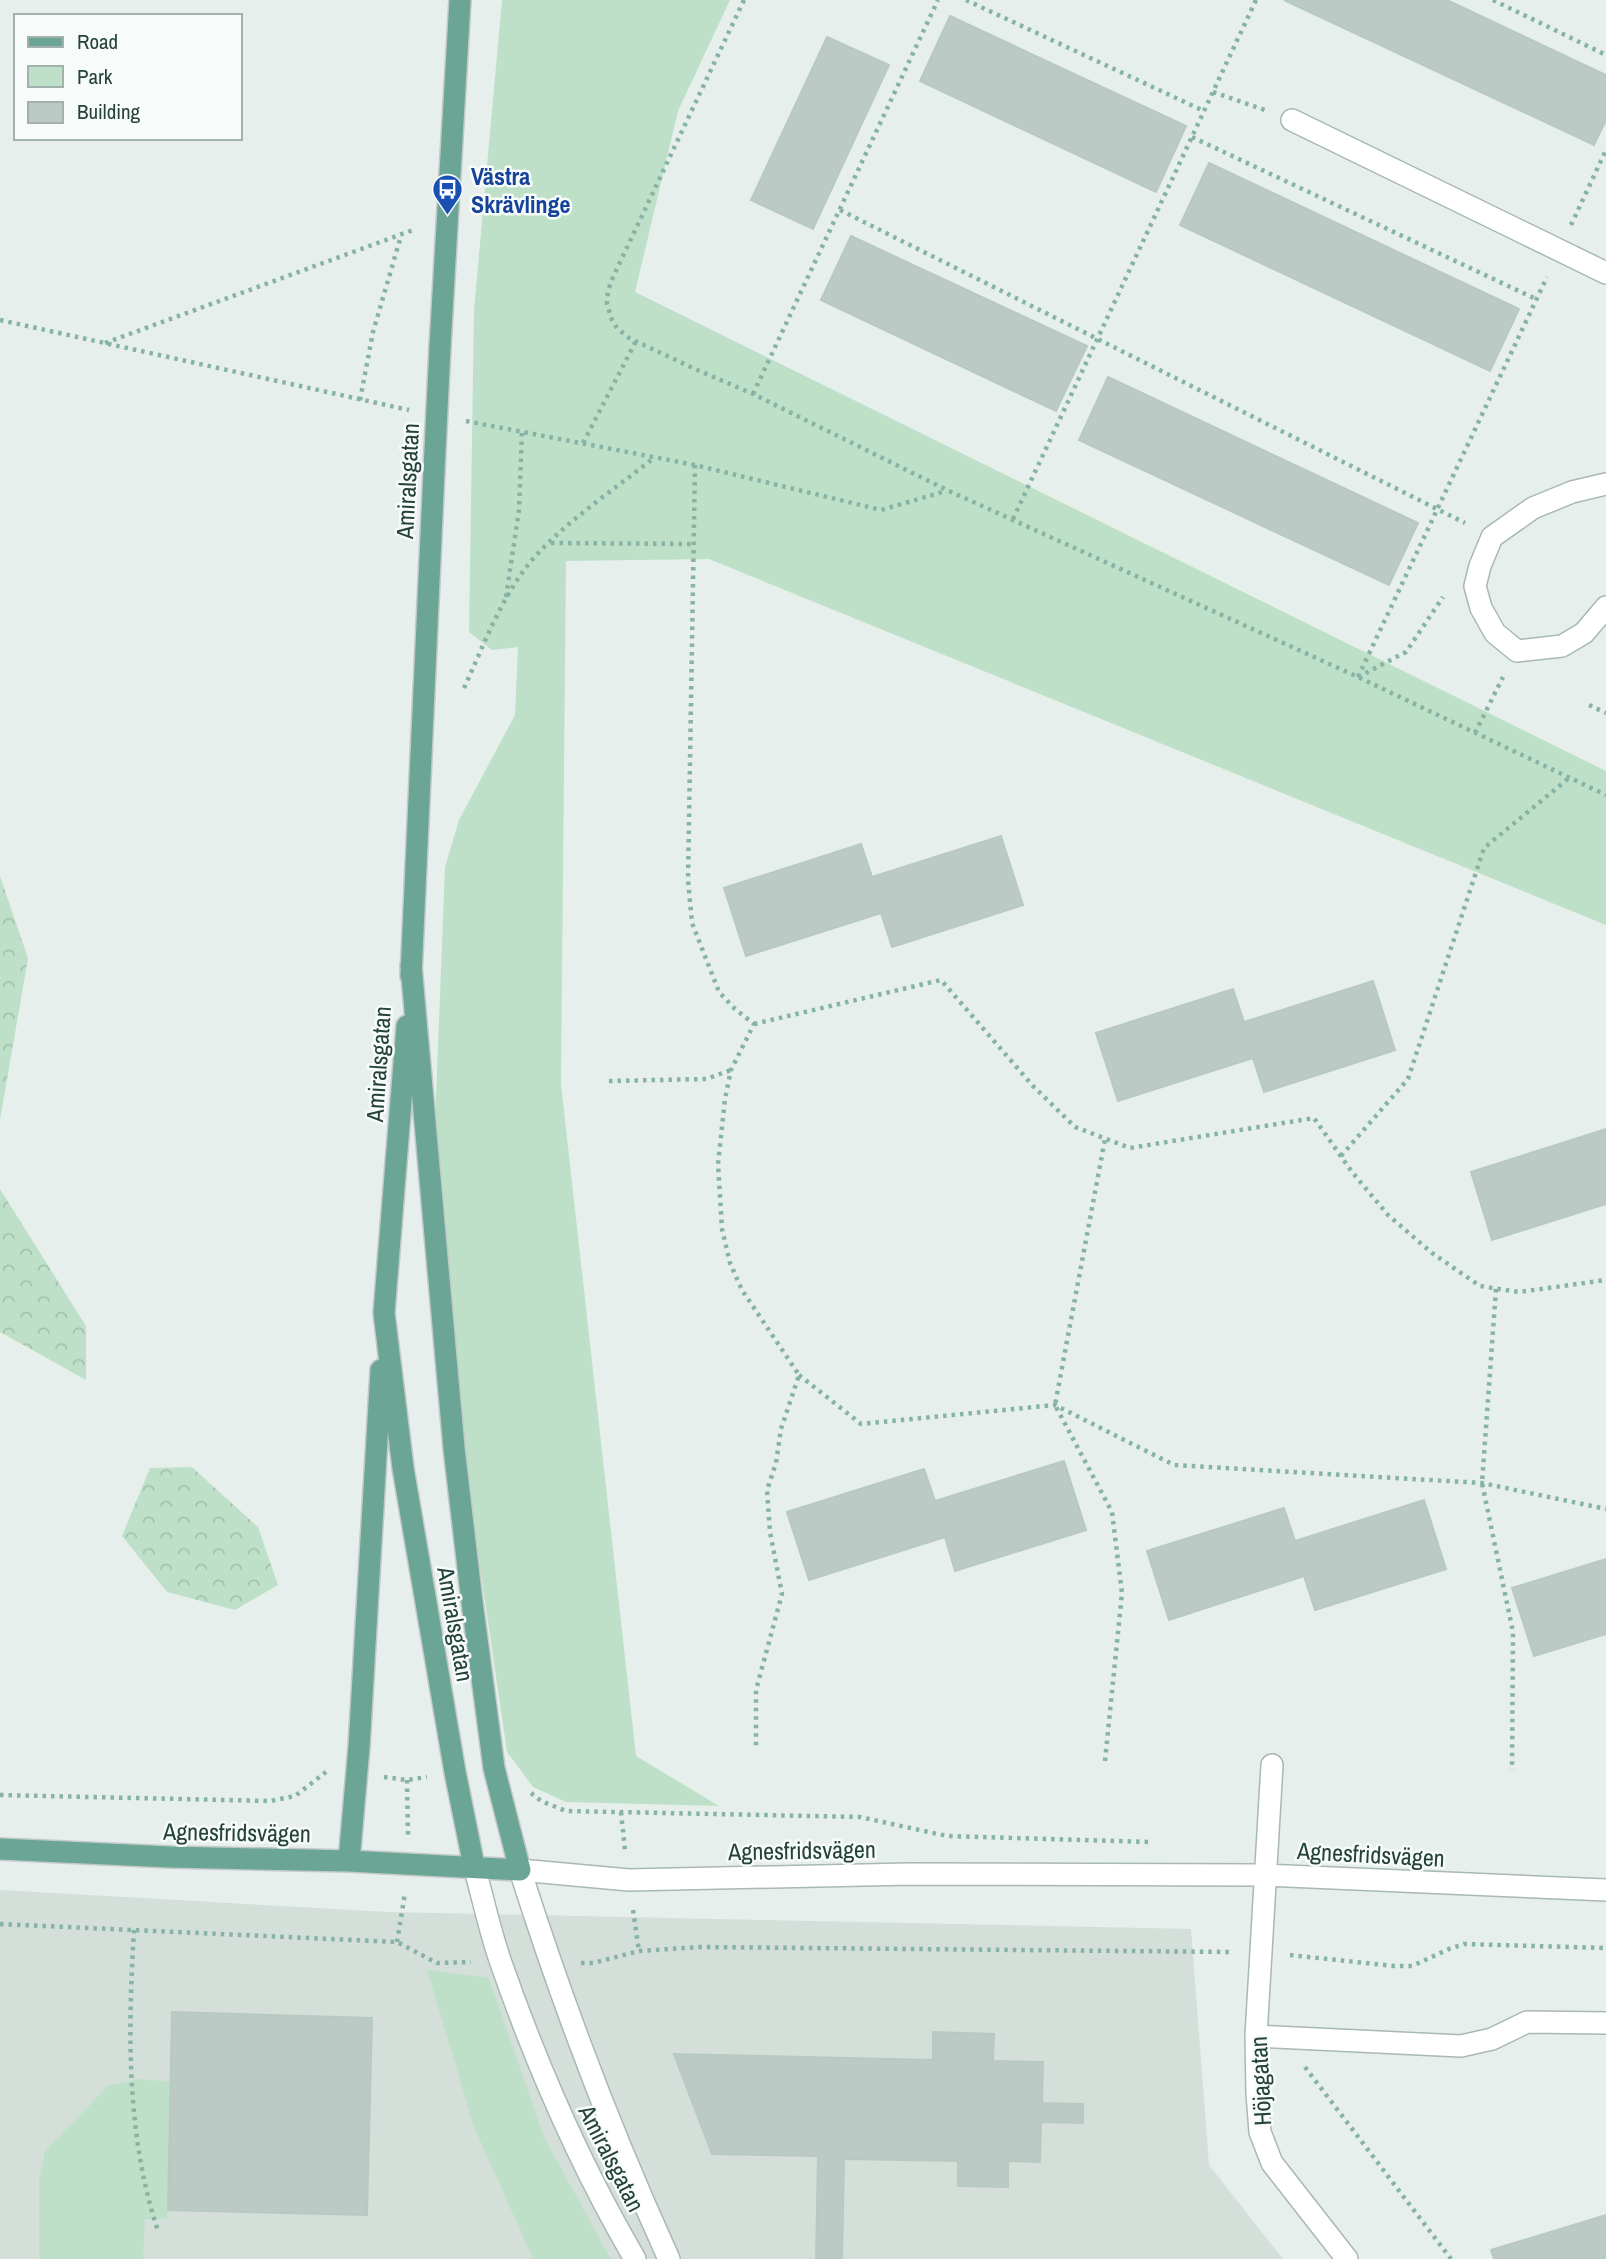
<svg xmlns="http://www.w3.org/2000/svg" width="1606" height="2259" font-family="'Archivo Narrow',sans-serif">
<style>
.built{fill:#d4dfda}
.green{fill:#bfe0c8}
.forest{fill:url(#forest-crowns)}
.building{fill:#bbcac4;stroke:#b8c9c2;stroke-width:2}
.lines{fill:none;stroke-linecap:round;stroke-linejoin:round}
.minor-casing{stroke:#a8b8b2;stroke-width:24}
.major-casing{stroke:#c2cac8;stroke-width:24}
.path{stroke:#86b3a5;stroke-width:4.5;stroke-dasharray:3.5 5;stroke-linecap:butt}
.minor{stroke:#fff;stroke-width:21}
.major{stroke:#6aa596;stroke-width:21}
.major-bridge-casing{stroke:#c2cac8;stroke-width:24;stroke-linecap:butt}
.major-bridge{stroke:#6aa596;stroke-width:21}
.labels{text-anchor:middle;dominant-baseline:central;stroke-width:5;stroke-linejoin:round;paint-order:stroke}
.transit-label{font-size:24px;font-weight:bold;fill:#164399;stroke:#f7fbf9;text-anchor:start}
.street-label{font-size:24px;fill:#24423a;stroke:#f7fbf9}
</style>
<defs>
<pattern id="forest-crowns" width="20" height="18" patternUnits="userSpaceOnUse" patternTransform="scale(1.75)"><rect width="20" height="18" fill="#bfe0c8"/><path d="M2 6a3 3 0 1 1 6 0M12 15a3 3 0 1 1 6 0" fill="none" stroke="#a4c1ad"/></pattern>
</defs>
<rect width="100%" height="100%" fill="#e6efeb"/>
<path class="built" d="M 0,1890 L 388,1912 L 1191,1929 L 1209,2165 L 1283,2259 L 0,2259 Z"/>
<path class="green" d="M 502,0 L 730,0 L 678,111 L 635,292 L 1606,771 L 1606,925 L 709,559 L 566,561 L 561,1084 L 636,1756 L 719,1806 L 566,1802 L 533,1787 L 507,1752 L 470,1499 L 435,1123 L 445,867 L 459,820 L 515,715 L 518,647 L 492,650 L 469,632 L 474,310 Z
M 427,1970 L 489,1978 L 544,2137 L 611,2259 L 533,2259 L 474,2127 Z
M 140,2079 L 171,2082 L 167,2219 L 145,2219 L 143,2259 L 39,2259 L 39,2179 L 45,2151 L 109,2085 Z"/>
<path class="forest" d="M 0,876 L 28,958 L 0,1120 Z
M 0,1189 L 86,1326 L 86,1380 L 0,1332 Z
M 192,1467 L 258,1527 L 278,1585 L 235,1610 L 167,1592 L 122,1536 L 150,1468 Z"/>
<path class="building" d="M 1284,0 L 1447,0 L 1606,75 L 1606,120 L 1594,145 Z
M 950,16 L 1186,126 L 1156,192 L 920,81 Z
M 827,37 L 889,65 L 813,229 L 751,200 Z
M 1209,163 L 1519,309 L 1490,371 L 1180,225 Z
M 851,236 L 1087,346 L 1056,411 L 821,300 Z
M 1108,377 L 1418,523 L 1389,585 L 1079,440 Z
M 1001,836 L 1023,905 L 892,947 L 881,913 L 746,956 L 724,888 L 861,844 L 872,877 Z
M 1373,981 L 1395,1050 L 1264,1092 L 1253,1058 L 1118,1101 L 1096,1033 L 1233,989 L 1244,1022 Z
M 1606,1129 L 1606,1204 L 1492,1240 L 1471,1172 Z
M 1064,1461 L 1086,1530 L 955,1571 L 945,1537 L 809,1580 L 787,1512 L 924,1469 L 935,1501 Z
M 1424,1500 L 1446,1569 L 1315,1610 L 1304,1576 L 1169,1620 L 1147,1551 L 1284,1508 L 1295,1541 Z
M 1606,1559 L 1606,1634 L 1534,1656 L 1512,1588 Z
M 172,2012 L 372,2018 L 367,2215 L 168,2210 Z
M 933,2032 L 994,2034 L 993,2061 L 1043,2062 L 1042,2103 L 1083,2104 L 1083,2123 L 1041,2122 L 1040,2162 L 1008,2161 L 1008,2187 L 958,2186 L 958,2161 L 844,2159 L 842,2259 L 816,2259 L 818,2156 L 712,2154 L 674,2054 L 933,2060 Z
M 1606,2215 L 1606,2259 L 1494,2259 L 1491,2250 Z"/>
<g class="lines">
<defs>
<path id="minor" d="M 1292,120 L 1606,273
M 1606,484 L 1572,492 L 1533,508 L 1492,537 L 1480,566 L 1475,586 L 1481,608 L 1495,633 L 1517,651 L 1562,646 L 1584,633 L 1606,607
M 1272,1765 L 1256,2036 L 1257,2093 L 1260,2132 L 1272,2163 L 1347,2259
M 474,1866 C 483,1898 490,1932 501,1963 C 537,2066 580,2165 635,2259
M 1256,2036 L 1461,2046 L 1492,2039 L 1527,2022 L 1606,2023
M 669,2259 C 611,2132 562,2002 520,1870 L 629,1880 L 909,1874 L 1265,1875 L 1606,1890"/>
<path id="major" d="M 440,347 L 460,0
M 411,976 L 434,471
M 407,1026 L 384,1313 L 403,1468 L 455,1772 L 474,1866
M 0,1849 L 170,1857 L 349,1861 L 520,1870 L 494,1768 L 472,1602 L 454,1448 L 411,965
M 349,1861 L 359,1747 L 381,1370"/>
</defs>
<use href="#minor" class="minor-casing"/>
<use href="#major" class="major-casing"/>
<path class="path" d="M 744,0 L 613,277 L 608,291 L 607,304 L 612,320 L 617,328 L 629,338 L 695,369 L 753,394 L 947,490 L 1358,677 L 1606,795
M 966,0 L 1204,111
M 1493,0 L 1606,55
M 1213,92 L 1265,110
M 1192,137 L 1536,299
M 840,210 L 1465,523
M 1571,225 L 1606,150
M 0,320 L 409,410
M 105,343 L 413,230
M 753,394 L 938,0
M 360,400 L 373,332 L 401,236
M 466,421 L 695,465 L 881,510 L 946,491
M 583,443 L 636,341
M 695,465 L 688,880 L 692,923 L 719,992 L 735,1009 L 754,1024 L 731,1070 L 725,1099 L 718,1164 L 722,1229 L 730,1263 L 742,1290 L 799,1375 L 781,1429 L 776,1463 L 767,1490 L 770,1532 L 782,1594 L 756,1690 L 756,1748
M 1013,519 L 1256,0
M 551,543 L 694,544
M 506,597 L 519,510 L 522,431
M 1358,677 L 1547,277
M 1358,677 L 1406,652 L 1443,597
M 464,688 C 484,645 501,597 532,560 C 567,520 614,490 655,457
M 1589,705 L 1606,713
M 1475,733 L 1503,677
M 754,1024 L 941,980 L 1033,1086 L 1075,1127 L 1130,1148 L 1314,1118 L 1352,1172 L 1388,1215 L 1432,1253 L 1480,1286 L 1519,1292 L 1606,1280
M 609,1081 L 706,1079 L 731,1070
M 1341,1156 L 1408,1079 L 1484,848 L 1569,778
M 1496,1289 L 1482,1483 L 1513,1632 L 1512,1770
M 799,1375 L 861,1424 L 1055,1405 L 1174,1465 L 1482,1483 L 1606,1509
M 1105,1761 L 1122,1593 L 1112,1512 L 1055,1405 L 1105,1139
M 384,1777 L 407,1780 L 427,1777
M 407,1780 L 408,1835
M 531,1793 L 541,1801 L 566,1811 L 860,1817 L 947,1836 L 1149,1842
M 0,1795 L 270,1801 L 295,1796 L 326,1772
M 621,1812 L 625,1850
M 633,1910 L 639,1951
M 0,1924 L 397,1942 L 437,1963 L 471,1962
M 134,1930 C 128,2030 126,2135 158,2231
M 397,1942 L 405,1893
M 1290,1955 L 1394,1966 L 1412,1966 L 1449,1949 L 1464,1944 L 1606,1948
M 581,1963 L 593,1963 L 639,1951 L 701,1947 L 1232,1952
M 1305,2067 L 1451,2259"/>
<use href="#minor" class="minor"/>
<use href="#major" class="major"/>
<defs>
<path id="major-bridge" d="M 434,471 L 440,347"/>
</defs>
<use href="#major-bridge" class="major-bridge-casing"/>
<use href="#major-bridge" class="major-bridge"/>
</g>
<defs>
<symbol id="bus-pin" viewBox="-11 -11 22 30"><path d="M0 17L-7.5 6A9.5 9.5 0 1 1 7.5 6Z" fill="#1a4fb4" stroke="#f7fbf9"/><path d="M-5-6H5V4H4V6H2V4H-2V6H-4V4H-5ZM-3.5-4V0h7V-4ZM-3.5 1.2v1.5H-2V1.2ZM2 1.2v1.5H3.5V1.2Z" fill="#fff"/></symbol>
</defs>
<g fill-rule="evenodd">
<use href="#bus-pin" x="430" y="172" width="35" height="47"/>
</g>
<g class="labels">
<g class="transit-label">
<text x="471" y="176">Västra<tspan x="471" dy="28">Skrävlinge</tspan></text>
</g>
<g class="street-label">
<text transform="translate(407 481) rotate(-87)">Amiralsgatan</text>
<text transform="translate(378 1064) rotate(-86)">Amiralsgatan</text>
<text transform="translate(456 1624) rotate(80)">Amiralsgatan</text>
<text transform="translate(237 1832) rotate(1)">Agnesfridsvägen</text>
<text transform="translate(802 1850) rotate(-1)">Agnesfridsvägen</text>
<text transform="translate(1371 1854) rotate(3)">Agnesfridsvägen</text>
<text transform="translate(1260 2081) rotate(-93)">Höjagatan</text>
<text transform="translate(612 2158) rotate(63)">Amiralsgatan</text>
</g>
</g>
<rect x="14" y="14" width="228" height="126" fill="#f7fbf9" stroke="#a3b1ad" stroke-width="2"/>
<rect x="28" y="37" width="35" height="10" fill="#6aa596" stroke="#a3b1ad" stroke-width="2"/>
<text x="77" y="49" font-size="21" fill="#24423a">Road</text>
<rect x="28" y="66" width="35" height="21" fill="#bfe0c8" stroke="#a3b1ad" stroke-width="2"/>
<text x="77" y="84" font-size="21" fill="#24423a">Park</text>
<rect x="28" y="102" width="35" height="21" fill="#bbcac4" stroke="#a3b1ad" stroke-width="2"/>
<text x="77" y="119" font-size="21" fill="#24423a">Building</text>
</svg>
